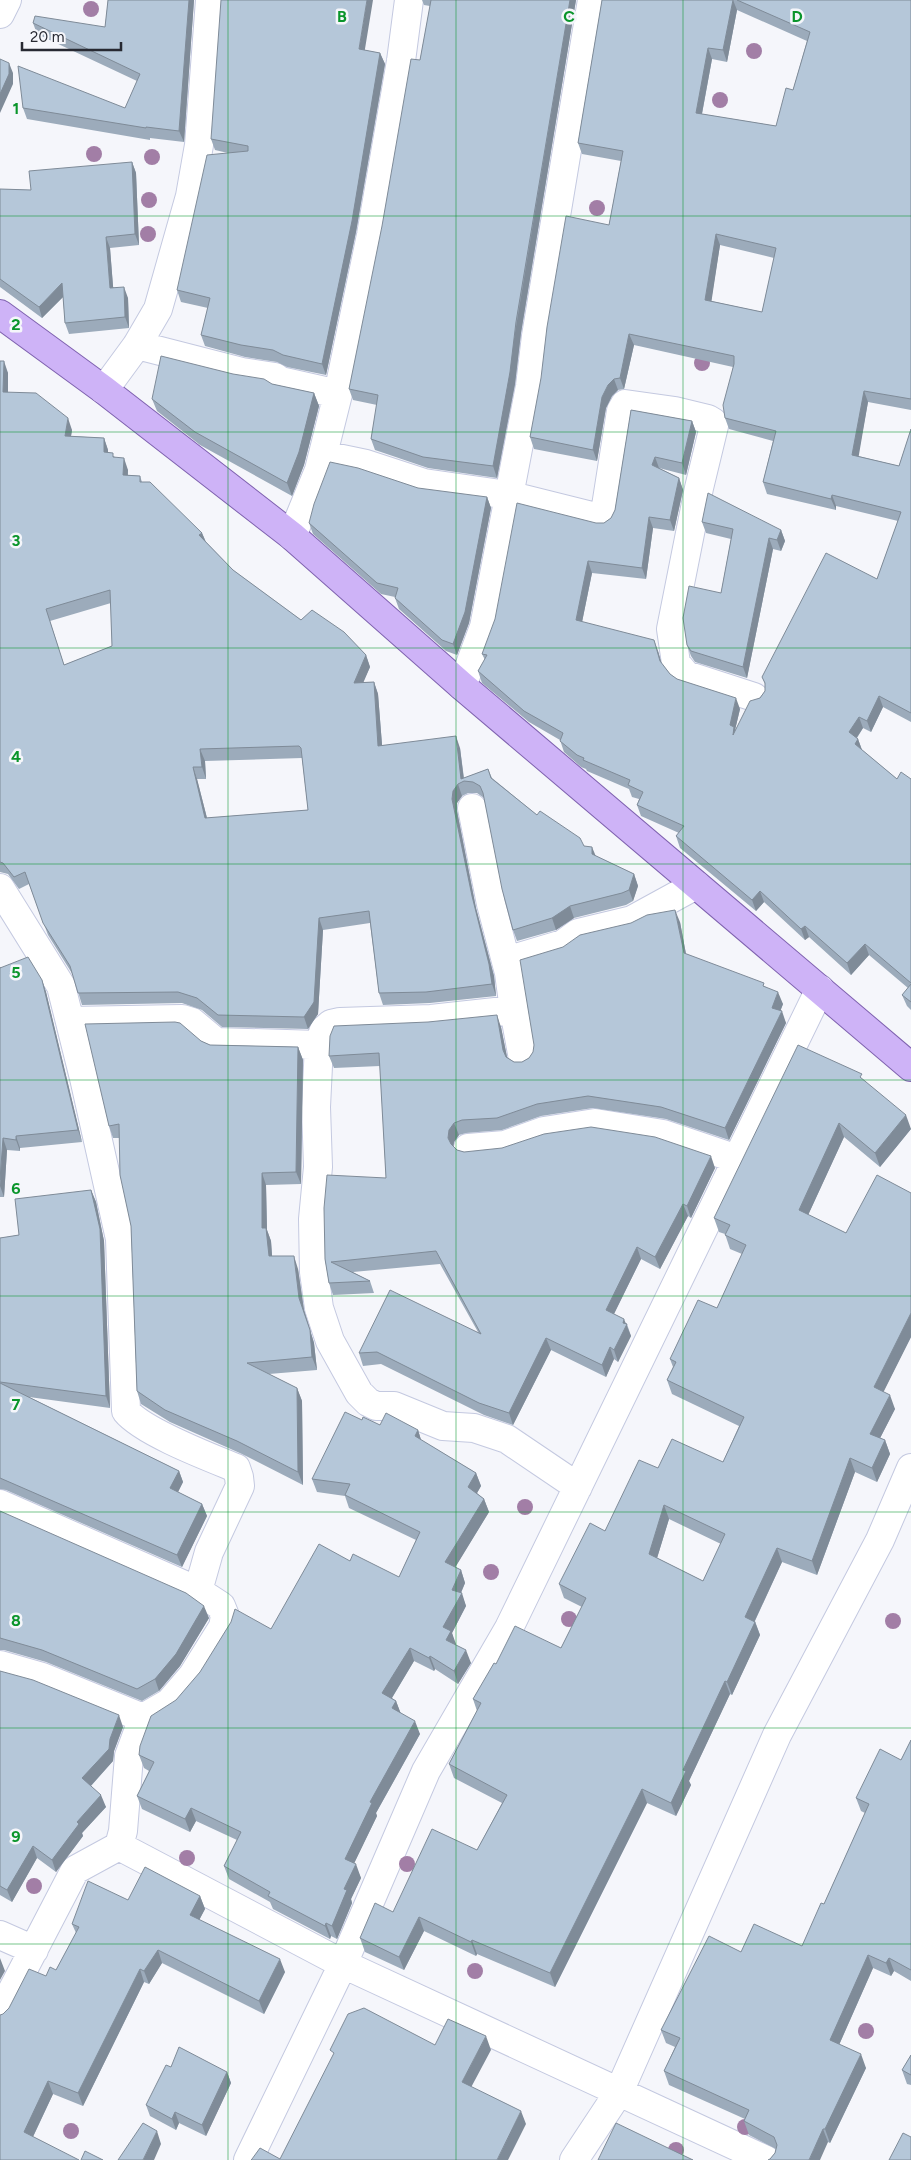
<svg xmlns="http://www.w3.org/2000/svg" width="911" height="2160" font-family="Figtree,sans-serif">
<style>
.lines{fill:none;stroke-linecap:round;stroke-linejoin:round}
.minor-casing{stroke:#c4c9e0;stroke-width:30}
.major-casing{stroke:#7f62af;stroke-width:30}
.minor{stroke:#fff;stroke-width:28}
.major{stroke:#ceb3f7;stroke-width:28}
.tree{fill:#a27ea6}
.wall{fill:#9cabbb;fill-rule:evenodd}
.shaded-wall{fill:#7f8b98}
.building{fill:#b5c7d9;stroke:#7f8b98;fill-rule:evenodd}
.grid{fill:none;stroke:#0a952b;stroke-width:1;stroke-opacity:0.55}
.grid-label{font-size:16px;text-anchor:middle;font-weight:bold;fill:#0a952b;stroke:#f5f6fb;stroke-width:5;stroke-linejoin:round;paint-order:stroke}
</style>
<rect width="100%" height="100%" fill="#f5f6fb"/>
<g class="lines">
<defs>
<path id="minor" d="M 0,14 L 7,0
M 137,345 L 242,372 L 275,377 L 280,381 L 338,394
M 104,390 L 137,345 L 158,309 L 190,196 L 199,145 L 210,0
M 323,455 L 366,464 L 424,483 L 508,495 L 604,519 L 621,411 L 625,404 L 675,411 L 708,419 L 713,422 L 714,426 L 699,488 L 671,629 L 676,663 L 686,675 L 754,697
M 292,536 L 319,470 L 338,394 L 371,235 L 401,61 L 409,0
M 462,686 L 484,627 L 530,386 L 536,336 L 592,0
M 472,808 L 491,904 L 509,973 L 514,1010 L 431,1019 L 340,1022 L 331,1024 L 324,1030 L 319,1045 L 316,1107 L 318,1167 L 313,1219 L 314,1272 L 319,1308 L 330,1341 L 359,1393 L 368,1402 L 376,1406 L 394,1406 L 443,1426 L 474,1428 L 507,1439 L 578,1487
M 0,888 L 61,986 L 84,1078 L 120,1239 L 126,1411 C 143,1432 209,1457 236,1468 L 239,1477 L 240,1486 L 209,1552 L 198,1591 L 221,1606 L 225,1616 L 223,1627 L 193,1675 L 169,1703 L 143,1718
M 506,961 L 563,944 L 578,933 L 632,920 L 696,885
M 514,1010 L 523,1059
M 70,1021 L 182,1019 L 192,1022 L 216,1042 L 319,1045
M 468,1148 L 505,1145 L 544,1131 L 595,1123 L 663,1134 L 737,1159
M 0,1504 L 198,1591
M 0,1665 L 42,1677 L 143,1718 L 129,1756 L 123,1831 L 119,1846
M 0,1935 L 34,1950
M 0,2014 L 75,1870 L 119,1846 L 343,1964 L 426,1771 L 509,1628 L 820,989
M 248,2160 L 343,1964 L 766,2160
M 574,2160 L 619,2092 L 777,1735 L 880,1540 L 911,1468"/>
<path id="major" d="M 0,314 L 104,390 L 292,536 L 462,686 L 911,1067"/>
</defs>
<use href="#minor" class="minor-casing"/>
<use href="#major" class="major-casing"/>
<use href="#minor" class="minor"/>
<use href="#major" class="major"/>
</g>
<g class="tree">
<circle cx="91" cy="9" r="8"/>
<circle cx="754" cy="51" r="8"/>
<circle cx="720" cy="100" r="8"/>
<circle cx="94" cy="154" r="8"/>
<circle cx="152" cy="157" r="8"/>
<circle cx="149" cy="200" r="8"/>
<circle cx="597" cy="208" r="8"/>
<circle cx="148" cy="234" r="8"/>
<circle cx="702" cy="363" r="8"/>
<circle cx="525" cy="1507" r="8"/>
<circle cx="491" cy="1572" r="8"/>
<circle cx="569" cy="1619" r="8"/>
<circle cx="893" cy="1621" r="8"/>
<circle cx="187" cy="1858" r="8"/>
<circle cx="407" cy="1864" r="8"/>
<circle cx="34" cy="1886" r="8"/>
<circle cx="475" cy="1971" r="8"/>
<circle cx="866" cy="2031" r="8"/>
<circle cx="745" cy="2127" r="8"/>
<circle cx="71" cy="2131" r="8"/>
<circle cx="676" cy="2150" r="8"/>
</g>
<path class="wall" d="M 108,0 L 194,0 L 184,142 L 150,138 L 150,140 L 27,119 L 23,108 L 125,108 L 137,81 L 37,34 L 33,23 L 105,27 Z
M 422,0 L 576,0 L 521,333 L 515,384 L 497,478 L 428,468 L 375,450 L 371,439 L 377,405 L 353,400 L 349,389 L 420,60 L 430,6 L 424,5 Z
M 602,0 L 911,0 L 911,410 L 868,402 L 858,456 L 899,466 L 911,429 L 911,722 L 883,707 L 871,732 L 863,728 L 857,738 L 858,739 L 862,750 L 897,779 L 911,779 L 911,1010 L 907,1006 L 902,995 L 908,988 L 869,955 L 851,975 L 809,937 L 805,940 L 764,902 L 756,911 L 680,848 L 676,836 L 679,833 L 641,816 L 637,805 L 639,799 L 632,797 L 629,789 L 587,771 L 586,769 L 581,767 L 564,752 L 560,740 L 529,722 L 482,683 L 478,671 L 485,660 L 482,654 L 596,523 L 604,523 L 611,518 L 615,510 L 631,410 L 692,421 L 696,432 L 686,475 L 659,468 L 679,478 L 683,490 L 674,531 L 653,528 L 646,579 L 592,573 L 582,622 L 658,651 L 662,664 L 670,674 L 677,679 L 740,709 L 735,730 L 765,691 L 765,684 L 762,677 L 877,579 L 898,521 L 836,506 L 836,510 L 767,494 L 763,482 L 773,441 L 729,429 L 725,418 L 733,367 L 634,345 L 624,389 L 618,390 L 612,396 L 606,408 L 597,461 L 534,449 L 530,437 L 609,225 L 621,161 L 582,154 L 578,143 ZM 737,10 L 807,41 L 793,90 L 776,126 L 702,114 L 712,59 L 727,62 ZM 720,245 L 774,258 L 762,312 L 711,301 Z
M 364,50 L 380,53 L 385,64 L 356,232 L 326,375 L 287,367 L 277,362 L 245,357 L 205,346 L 201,335 L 208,308 L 181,302 L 177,290 L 228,153 L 215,150 L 211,139 Z
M 132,162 L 136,173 L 139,245 L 110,248 L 113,287 L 128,298 L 129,328 L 69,334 L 65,323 L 63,297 L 42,318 L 0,287 L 0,189 L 31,190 Z
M 0,361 L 8,373 L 8,392 L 72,430 L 71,436 L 104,438 L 108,450 L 108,453 L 115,457 L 128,470 L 128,475 L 140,476 L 142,482 L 202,533 L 206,542 L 233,570 L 301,620 L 366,655 L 370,667 L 363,682 L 374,682 L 378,694 L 382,745 L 460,748 L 464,778 L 488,769 L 492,778 L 537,815 L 584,846 L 596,856 L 634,874 L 638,886 L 633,901 L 626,905 L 574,918 L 556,930 L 517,941 L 513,930 L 484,798 L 477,793 L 468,793 L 462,796 L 457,803 L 457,811 L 476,908 L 494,976 L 496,996 L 430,1003 L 383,1005 L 379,993 L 370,923 L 323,930 L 318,1014 L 308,1029 L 222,1027 L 202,1010 L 182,1003 L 82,1005 L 73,975 L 48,935 L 29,884 L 19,889 L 8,874 L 0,872 ZM 111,603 L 112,646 L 64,665 L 50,621 ZM 302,758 L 308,810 L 207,818 L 197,779 L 206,779 L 205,761 Z
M 272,384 L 314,393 L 319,406 L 304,465 L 292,496 L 200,445 L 157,411 L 152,399 Z
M 487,497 L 491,508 L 469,623 L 457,655 L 446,651 L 399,609 L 395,598 L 395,597 L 381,594 L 313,534 L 309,523 Z
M 702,522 L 781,530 L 785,541 L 781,551 L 773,549 L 747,678 L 695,662 L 691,656 L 687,645 L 721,593 L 731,539 L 706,533 Z
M 680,922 L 686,954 L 766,987 L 783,1004 L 780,1011 L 786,1023 L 729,1140 L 666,1119 L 593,1108 L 541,1116 L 502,1130 L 466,1133 L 459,1135 L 454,1142 L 453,1147 L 457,1150 L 464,1152 L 715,1168 L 691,1218 L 688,1216 L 660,1269 L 641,1259 L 614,1314 L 627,1324 L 631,1336 L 618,1362 L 614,1359 L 606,1377 L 551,1350 L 513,1425 L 484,1415 L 381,1364 L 363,1366 L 359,1353 L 478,1332 L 440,1264 L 353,1272 L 370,1281 L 374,1293 L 333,1295 L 329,1283 L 325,1259 L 386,1178 L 380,1066 L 334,1068 L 329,1056 L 501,1027 L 507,1057 L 514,1062 L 522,1062 L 529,1058 Z
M 0,967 L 0,968 L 42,980 L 46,992 L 82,1142 L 20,1148 L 20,1151 L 7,1150 L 4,1197 L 0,1197 Z
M 201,1041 L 210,1045 L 298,1047 L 303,1060 L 301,1184 L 266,1185 L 267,1230 L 271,1241 L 272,1256 L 298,1269 L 304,1310 L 314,1343 L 317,1370 L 269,1374 L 297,1388 L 302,1401 L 303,1485 L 242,1454 L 170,1422 L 141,1404 L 137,1391 L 131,1226 L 119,1138 L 113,1138 L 109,1126 Z
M 864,1081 L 911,1129 L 880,1167 L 844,1137 L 808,1215 L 846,1233 L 911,1193 L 911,1337 L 883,1392 L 895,1409 L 880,1438 L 885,1440 L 890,1454 L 877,1482 L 855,1472 L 817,1575 L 782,1562 L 755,1621 L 760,1635 L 732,1695 L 730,1694 L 689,1781 L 691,1785 L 676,1816 L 647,1803 L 555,1987 L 477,1954 L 476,1956 L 424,1931 L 404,1970 L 365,1952 L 360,1938 L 393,1912 L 477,1850 L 502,1803 L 454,1778 L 449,1764 L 477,1711 L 473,1699 L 496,1664 L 561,1648 L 582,1607 L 564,1598 L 559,1584 L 658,1468 L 723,1462 L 739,1426 L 672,1394 L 667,1380 L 673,1367 L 670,1359 L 717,1308 L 742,1254 L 730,1249 L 725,1234 L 719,1232 L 714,1218 ZM 669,1519 L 721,1544 L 703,1581 L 657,1558 Z
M 91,1190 L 96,1202 L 104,1241 L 110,1408 L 29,1397 L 179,1471 L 183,1482 L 178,1492 L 202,1504 L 207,1516 L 182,1567 L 6,1490 L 0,1489 L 0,1238 L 19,1235 Z
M 362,1420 L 380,1425 L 418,1430 L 421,1440 L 476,1473 L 481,1486 L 477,1493 L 484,1499 L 489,1512 L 455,1567 L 461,1570 L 465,1583 L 461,1593 L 466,1606 L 452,1633 L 455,1645 L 471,1663 L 458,1684 L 435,1669 L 434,1671 L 414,1661 L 392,1698 L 396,1701 L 400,1712 L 420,1734 L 376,1813 L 377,1816 L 354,1863 L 361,1878 L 351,1899 L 352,1903 L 337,1939 L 331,1936 L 330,1939 L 273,1909 L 270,1902 L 229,1879 L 224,1866 L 237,1840 L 196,1821 L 190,1832 L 142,1809 L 137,1796 L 149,1771 L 144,1768 L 139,1755 L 176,1700 L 271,1629 L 350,1561 L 399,1577 L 416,1540 L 349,1508 L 345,1496 L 317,1492 L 312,1479 Z
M 0,1511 L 209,1618 L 180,1666 L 159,1691 L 142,1701 L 46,1662 L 4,1650 L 0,1650 Z
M 0,1671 L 123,1727 L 114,1751 L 113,1761 L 91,1786 L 106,1807 L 82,1833 L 83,1836 L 56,1872 L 37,1858 L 12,1902 L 0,1895 Z
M 911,1740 L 911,1981 L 894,1971 L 891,1976 L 873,1968 L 839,2045 L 866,2068 L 830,2143 L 828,2142 L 770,2159 L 775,2153 L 776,2149 L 749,2135 L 744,2121 L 745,2119 L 669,2085 L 664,2071 L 675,2047 L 666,2043 L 661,2030 L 741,1952 L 802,1946 L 824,1904 L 865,1813 L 861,1811 L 856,1798 L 901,1760 Z
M 200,1896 L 205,1909 L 199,1920 L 285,1972 L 264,2014 L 162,1963 L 149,1984 L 144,1982 L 83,2106 L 53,2094 L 33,2137 L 0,2160 L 3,2014 L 46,1976 L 56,1970 L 76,1933 L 72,1924 L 128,1900 Z
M 911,2055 L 911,2085 L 907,2084 L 902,2070 Z
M 171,2067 L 227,2072 L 231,2083 L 206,2136 L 179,2123 L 176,2130 L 150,2116 L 146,2105 Z"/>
<path class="shaded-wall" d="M 189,0 L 194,0 L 184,142 L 179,131 Z
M 367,0 L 373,0 L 363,61 L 359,49 Z
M 570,0 L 576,0 L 521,333 L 515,384 L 497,478 L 493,466 Z
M 733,0 L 737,10 L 727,62 L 723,50 Z
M 708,48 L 712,59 L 700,124 L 696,113 Z
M 380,53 L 385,64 L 356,232 L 326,375 L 322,364 Z
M 9,63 L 13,73 L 13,84 L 0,113 L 0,94 Z
M 132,162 L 136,173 L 139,245 L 135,234 Z
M 716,234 L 720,245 L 710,311 L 705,300 Z
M 106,237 L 110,248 L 114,298 L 110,288 Z
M 62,283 L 66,294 L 42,318 L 39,307 Z
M 124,287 L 128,298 L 129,328 L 125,317 Z
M 629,334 L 634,345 L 624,389 L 620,378 Z
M 4,361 L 8,373 L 8,404 L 3,392 Z
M 614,379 L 618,390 L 612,396 L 606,408 L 597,461 L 593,450 L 602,397 L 608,385 Z
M 864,391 L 868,402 L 857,466 L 852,455 Z
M 314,393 L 319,406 L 304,465 L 292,496 L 287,483 Z
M 68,418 L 72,430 L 69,448 L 65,436 Z
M 692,421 L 696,432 L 686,475 L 682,463 Z
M 104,438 L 108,450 L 108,464 L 104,452 Z
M 655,457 L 659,468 L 652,465 Z
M 124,458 L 128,470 L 127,487 L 123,475 Z
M 679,478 L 683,490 L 674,531 L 670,520 Z
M 832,495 L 836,506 L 836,510 L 831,499 Z
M 487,497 L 491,508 L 469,623 L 457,655 L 453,644 Z
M 649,517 L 653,528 L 646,579 L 642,568 Z
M 781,530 L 785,541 L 781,551 L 777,540 Z
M 202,533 L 207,545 L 199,535 Z
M 769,538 L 773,549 L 747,678 L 743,667 Z
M 588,561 L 592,573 L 580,632 L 576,620 Z
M 654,640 L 658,651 L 664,673 L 660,661 Z
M 366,655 L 370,667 L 358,695 L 354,683 Z
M 374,682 L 378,694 L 383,757 L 378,746 Z
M 879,696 L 883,707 L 871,732 L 867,721 Z
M 736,698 L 740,709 L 735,730 L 737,746 L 730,725 Z
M 859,717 L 863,728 L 853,743 L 849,732 Z
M 456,736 L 460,748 L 464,781 L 461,779 Z
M 858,739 L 862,750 L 855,744 Z
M 200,749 L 205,761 L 206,779 L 202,767 Z
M 193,767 L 197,779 L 210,830 L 205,818 Z
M 458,784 L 462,796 L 457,803 L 457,811 L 476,908 L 494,976 L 496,996 L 492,984 L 472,896 L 452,799 L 453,791 Z
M 592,847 L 597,859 L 592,854 Z
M 634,874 L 638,886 L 633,901 L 629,890 Z
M 760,891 L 764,902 L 756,911 L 752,900 Z
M 570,906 L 574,918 L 556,930 L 552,918 Z
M 675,910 L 680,922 L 688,965 L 684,953 Z
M 319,918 L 323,930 L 318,1014 L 308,1029 L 304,1017 Z
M 805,926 L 809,937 L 805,940 L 801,929 Z
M 865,944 L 869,955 L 851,975 L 847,963 Z
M 42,980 L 46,992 L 82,1142 L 78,1130 Z
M 778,992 L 783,1004 L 777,1020 L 772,1008 Z
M 782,1011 L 786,1023 L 729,1140 L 725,1128 Z
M 497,1015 L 501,1027 L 508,1062 L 503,1050 Z
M 298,1047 L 303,1060 L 301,1184 L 296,1172 Z
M 906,1115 L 911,1129 L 880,1167 L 875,1153 Z
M 454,1123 L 459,1135 L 454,1142 L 453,1150 L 448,1138 L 449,1130 Z
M 839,1123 L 844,1137 L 804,1224 L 799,1210 Z
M 16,1136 L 20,1148 L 20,1151 L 16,1140 Z
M 3,1138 L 7,1150 L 4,1197 L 0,1186 Z
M 711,1156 L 715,1168 L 691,1218 L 687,1206 Z
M 262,1173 L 266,1185 L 267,1230 L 271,1241 L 273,1269 L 269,1256 L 262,1228 Z
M 91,1190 L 96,1202 L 104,1241 L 110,1408 L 106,1396 Z
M 683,1204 L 688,1216 L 660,1269 L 655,1257 Z
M 637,1247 L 641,1259 L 610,1322 L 606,1310 Z
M 294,1256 L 298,1269 L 304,1310 L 314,1343 L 317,1370 L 312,1357 L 299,1298 Z
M 911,1313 L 911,1337 L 879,1401 L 874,1387 Z
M 624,1319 L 631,1336 L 618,1362 L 614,1350 Z
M 546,1338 L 551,1350 L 513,1425 L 509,1413 Z
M 610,1347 L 614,1359 L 606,1377 L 602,1365 Z
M 297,1388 L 302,1401 L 303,1485 L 298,1472 Z
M 890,1395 L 895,1409 L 875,1448 L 870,1434 Z
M 418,1430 L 422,1443 L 415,1436 Z
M 885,1440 L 890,1454 L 877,1482 L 872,1468 Z
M 850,1458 L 855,1472 L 817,1575 L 812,1561 Z
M 179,1471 L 183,1482 L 174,1500 L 170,1488 Z
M 476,1473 L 481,1486 L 473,1500 L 468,1487 Z
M 484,1499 L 489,1512 L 450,1576 L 445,1562 Z
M 202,1504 L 207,1516 L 182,1567 L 177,1555 Z
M 664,1505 L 669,1519 L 654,1568 L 649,1554 Z
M 777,1548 L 782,1562 L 750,1631 L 745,1617 Z
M 461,1570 L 465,1583 L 459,1597 L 462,1593 L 466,1606 L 452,1633 L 456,1644 L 451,1653 L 443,1627 L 452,1590 Z
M 204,1606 L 209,1618 L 180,1666 L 159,1691 L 155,1679 Z
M 755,1622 L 760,1635 L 732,1695 L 727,1682 Z
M 410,1648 L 414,1661 L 387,1706 L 382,1693 Z
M 466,1650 L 471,1663 L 458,1684 L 454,1671 Z
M 430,1656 L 435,1669 L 434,1671 L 429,1658 Z
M 725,1681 L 730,1694 L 689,1781 L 691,1785 L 676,1816 L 671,1803 L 683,1770 Z
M 396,1701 L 401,1714 L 392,1708 Z
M 119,1715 L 123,1727 L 114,1751 L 113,1761 L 87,1790 L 82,1778 L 110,1739 Z
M 415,1721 L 420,1734 L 376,1813 L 377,1816 L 350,1872 L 345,1859 L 370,1802 Z
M 642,1789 L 647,1803 L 555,1987 L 550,1973 Z
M 101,1795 L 106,1807 L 82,1833 L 83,1836 L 56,1872 L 52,1860 L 77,1822 Z
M 191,1808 L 196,1821 L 190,1832 L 185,1819 Z
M 33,1846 L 37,1858 L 12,1902 L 7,1890 Z
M 356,1864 L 361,1878 L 351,1899 L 352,1903 L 337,1939 L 332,1926 L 344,1889 Z
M 200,1896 L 205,1909 L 195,1928 L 190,1915 Z
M 419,1917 L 424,1931 L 404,1970 L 399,1957 Z
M 326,1923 L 331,1936 L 330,1939 L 325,1926 Z
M 472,1940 L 477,1954 L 476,1956 L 471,1942 Z
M 158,1950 L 162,1963 L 149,1984 L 144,1971 Z
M 868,1955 L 873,1968 L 835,2054 L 830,2040 Z
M 0,1958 L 5,1971 L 0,1980 Z
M 889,1958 L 894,1971 L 891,1976 L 886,1963 Z
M 280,1959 L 285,1972 L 264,2014 L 259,2001 Z
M 140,1969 L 144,1982 L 83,2106 L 78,2093 Z
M 486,2036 L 491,2050 L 467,2095 L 462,2082 Z
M 861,2054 L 866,2068 L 830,2143 L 825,2129 Z
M 227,2072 L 231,2083 L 206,2136 L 202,2125 Z
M 48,2081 L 53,2094 L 29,2145 L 24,2132 Z
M 521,2111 L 526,2124 L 508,2160 L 497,2160 Z
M 175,2112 L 179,2123 L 176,2130 L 172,2119 Z
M 823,2129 L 828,2142 L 820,2160 L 809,2160 Z
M 157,2131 L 161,2144 L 154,2160 L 143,2160 Z"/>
<path class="building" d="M 108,0 L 189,0 L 179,131 L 146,127 L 146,128 L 23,108 L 18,66 L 125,108 L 140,74 L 33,23 L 35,16 L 105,27 Z
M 221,0 L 367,0 L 359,49 L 380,53 L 352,221 L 322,364 L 283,355 L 273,350 L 241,345 L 201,335 L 210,298 L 177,290 L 207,155 L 248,151 L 248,146 L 211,139 Z
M 431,0 L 570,0 L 516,322 L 510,372 L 493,466 L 423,457 L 371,439 L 378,395 L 349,389 L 382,226 L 411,59 L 420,60 Z
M 602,0 L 733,0 L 723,50 L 708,48 L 696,113 L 776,126 L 786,88 L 793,90 L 810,32 L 737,0 L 911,0 L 911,399 L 864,391 L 852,455 L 899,466 L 911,429 L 911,713 L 879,696 L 867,721 L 859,717 L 849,732 L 858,739 L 855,744 L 897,779 L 901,772 L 911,779 L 911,983 L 865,944 L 847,963 L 805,926 L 801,929 L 760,891 L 752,900 L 676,836 L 684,826 L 637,805 L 643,792 L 628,785 L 630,780 L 583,760 L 584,758 L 577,755 L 560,741 L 563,733 L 524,711 L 478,671 L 487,655 L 482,654 L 495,619 L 517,503 L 596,523 L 604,523 L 611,518 L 615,510 L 631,410 L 692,421 L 682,463 L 655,457 L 652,465 L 679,478 L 670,520 L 649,517 L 642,568 L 588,561 L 576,620 L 654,640 L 660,661 L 670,674 L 677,679 L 736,698 L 730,725 L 734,727 L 733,735 L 750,701 L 760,698 L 765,691 L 765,683 L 762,677 L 826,553 L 877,579 L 901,512 L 832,495 L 831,499 L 763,482 L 776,431 L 725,418 L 723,405 L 734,364 L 734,356 L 629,334 L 620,378 L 614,379 L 608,385 L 602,397 L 593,450 L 530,437 L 541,378 L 547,327 L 566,216 L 609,225 L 623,151 L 578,143 ZM 716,234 L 776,248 L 762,312 L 705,300 Z
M 0,59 L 9,63 L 9,74 L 0,94 Z
M 132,162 L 135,234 L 106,237 L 110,288 L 124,287 L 125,317 L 65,323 L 62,283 L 39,307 L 0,279 L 0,189 L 31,190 L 29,171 Z
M 161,356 L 233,374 L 264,379 L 272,384 L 314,393 L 299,452 L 287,483 L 195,432 L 152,399 Z
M 0,361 L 4,361 L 3,392 L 36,393 L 68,418 L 65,436 L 104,438 L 104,452 L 113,453 L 113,457 L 124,458 L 123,475 L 140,476 L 140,482 L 150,482 L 202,533 L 199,535 L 233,570 L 301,620 L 312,610 L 344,632 L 366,655 L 354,683 L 374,682 L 378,746 L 456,736 L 461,779 L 488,769 L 491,778 L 537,815 L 540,811 L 580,838 L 584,846 L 592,847 L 592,854 L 634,874 L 629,890 L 622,893 L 570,906 L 552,918 L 513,930 L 502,889 L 483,793 L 480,786 L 473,782 L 464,781 L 458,784 L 453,791 L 452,799 L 472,896 L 489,964 L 492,984 L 426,992 L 379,993 L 369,911 L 319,918 L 314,1002 L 304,1017 L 218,1015 L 197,998 L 178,992 L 78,993 L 70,966 L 43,923 L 25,872 L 14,877 L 3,863 L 0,862 ZM 110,590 L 112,646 L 64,665 L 46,609 ZM 299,746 L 301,748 L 308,810 L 205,818 L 193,767 L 202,767 L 200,749 Z
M 330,462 L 358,468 L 418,488 L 487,497 L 465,612 L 453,644 L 442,640 L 395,598 L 398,588 L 377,583 L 309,523 L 314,504 Z
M 708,493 L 781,530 L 777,540 L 769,538 L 743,667 L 691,651 L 687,645 L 683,618 L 689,586 L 721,593 L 733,529 L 702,522 Z
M 675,910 L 684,953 L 764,983 L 763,986 L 778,992 L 772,1008 L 782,1011 L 725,1128 L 661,1107 L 588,1096 L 537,1104 L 497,1118 L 462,1120 L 454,1123 L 449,1130 L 448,1138 L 451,1144 L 457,1150 L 464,1152 L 502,1148 L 544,1134 L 591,1127 L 655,1137 L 711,1156 L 687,1206 L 683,1204 L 655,1257 L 637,1247 L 606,1310 L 624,1319 L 623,1323 L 627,1324 L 614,1350 L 610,1347 L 602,1365 L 546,1338 L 509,1413 L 479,1403 L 377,1352 L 359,1353 L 390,1290 L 481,1334 L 436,1251 L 331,1262 L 370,1281 L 329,1283 L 325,1259 L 324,1208 L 327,1175 L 386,1178 L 379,1053 L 329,1056 L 330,1036 L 334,1026 L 428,1022 L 497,1015 L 503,1050 L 506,1057 L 514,1062 L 522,1062 L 529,1058 L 533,1052 L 534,1045 L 520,960 L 563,947 L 580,935 L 631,923 L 647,915 Z
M 28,957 L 42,980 L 78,1130 L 16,1136 L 16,1140 L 3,1138 L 0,1180 L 0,967 L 0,968 Z
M 911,984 L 911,1002 L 902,995 Z
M 175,1022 L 180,1023 L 201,1041 L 210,1045 L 298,1047 L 296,1172 L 262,1173 L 262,1228 L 266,1228 L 269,1256 L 294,1256 L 299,1298 L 310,1330 L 312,1357 L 247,1363 L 297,1388 L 298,1472 L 237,1441 L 165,1410 L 137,1391 L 131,1226 L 120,1175 L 119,1124 L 109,1126 L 85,1024 Z
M 798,1045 L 862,1074 L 860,1077 L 906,1115 L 875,1153 L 839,1123 L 799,1210 L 846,1233 L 877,1175 L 911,1193 L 911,1313 L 874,1387 L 890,1395 L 870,1434 L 885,1440 L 872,1468 L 850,1458 L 812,1561 L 777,1548 L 745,1617 L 755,1622 L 727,1682 L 725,1681 L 683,1770 L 686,1771 L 671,1803 L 642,1789 L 550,1973 L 472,1940 L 471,1942 L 419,1917 L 399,1957 L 360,1938 L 375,1903 L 393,1912 L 432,1829 L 477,1850 L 507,1795 L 449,1764 L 481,1703 L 473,1699 L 494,1663 L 496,1664 L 515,1626 L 561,1648 L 586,1598 L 559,1584 L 590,1523 L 605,1531 L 639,1460 L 658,1468 L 672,1439 L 723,1462 L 744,1417 L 667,1380 L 676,1362 L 670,1359 L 698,1300 L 717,1308 L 746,1245 L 725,1235 L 730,1225 L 714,1218 ZM 664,1505 L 725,1534 L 703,1581 L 649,1554 Z
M 91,1190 L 100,1229 L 106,1396 L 0,1382 L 0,1238 L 19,1235 L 15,1199 Z
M 0,1383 L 179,1471 L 170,1488 L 202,1504 L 177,1555 L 0,1478 Z
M 345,1412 L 362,1420 L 363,1417 L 380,1425 L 386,1413 L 418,1430 L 415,1436 L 476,1473 L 468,1487 L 484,1499 L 445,1562 L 461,1570 L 452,1590 L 462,1593 L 443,1627 L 451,1631 L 446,1640 L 466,1650 L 454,1671 L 430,1656 L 429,1658 L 410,1648 L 382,1693 L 396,1701 L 392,1708 L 415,1721 L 370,1802 L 372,1803 L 345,1859 L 356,1864 L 344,1889 L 347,1890 L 332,1926 L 326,1923 L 325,1926 L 268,1896 L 270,1892 L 224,1866 L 241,1832 L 191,1808 L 185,1819 L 137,1796 L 154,1762 L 139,1755 L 140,1746 L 151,1716 L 176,1700 L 200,1672 L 231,1622 L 235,1609 L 271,1629 L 319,1544 L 350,1561 L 353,1554 L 399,1577 L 420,1532 L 345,1495 L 350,1484 L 312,1479 Z
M 0,1511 L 186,1593 L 204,1606 L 176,1654 L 155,1679 L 137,1689 L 42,1650 L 0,1638 Z
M 0,1671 L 33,1680 L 119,1715 L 110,1739 L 109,1749 L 82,1778 L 101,1795 L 77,1822 L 79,1824 L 52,1860 L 33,1846 L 7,1890 L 0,1886 Z
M 911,1740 L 911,1970 L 889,1958 L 886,1963 L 868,1955 L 830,2040 L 861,2054 L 825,2129 L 823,2129 L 809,2160 L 768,2160 L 770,2159 L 775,2153 L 777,2145 L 774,2137 L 744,2121 L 749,2110 L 664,2071 L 680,2038 L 661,2030 L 709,1936 L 741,1952 L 754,1924 L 802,1946 L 821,1903 L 824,1904 L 869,1804 L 856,1798 L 880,1749 L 901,1760 Z
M 145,1867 L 200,1896 L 190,1915 L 280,1959 L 259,2001 L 158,1950 L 144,1971 L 140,1969 L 78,2093 L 48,2081 L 24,2132 L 79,2160 L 0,2160 L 0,2015 L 3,2014 L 9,2008 L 29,1969 L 46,1976 L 50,1967 L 56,1970 L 79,1927 L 72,1924 L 88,1881 L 128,1900 Z
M 364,2008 L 435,2045 L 448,2019 L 486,2036 L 462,2082 L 521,2111 L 497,2160 L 251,2160 L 252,2159 L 260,2148 L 280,2159 L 334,2053 L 330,2050 L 348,2014 Z
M 179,2047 L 227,2072 L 202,2125 L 175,2112 L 172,2119 L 146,2105 L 166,2065 L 171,2067 Z
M 911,2055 L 911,2075 L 902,2070 Z
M 143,2123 L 157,2131 L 143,2160 L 118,2160 Z
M 616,2123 L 693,2160 L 598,2160 Z
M 903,2133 L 911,2137 L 911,2160 L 889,2160 Z
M 85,2151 L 103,2160 L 81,2160 Z"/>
<path class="grid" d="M 228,0 L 228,2160M 456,0 L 456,2160M 683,0 L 683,2160M 0,216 L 911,216M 0,432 L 911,432M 0,648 L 911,648M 0,864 L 911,864M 0,1080 L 911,1080M 0,1296 L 911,1296M 0,1512 L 911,1512M 0,1728 L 911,1728M 0,1944 L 911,1944"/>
<g class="grid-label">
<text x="342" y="22">B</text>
<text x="569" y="22">C</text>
<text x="797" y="22">D</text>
<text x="16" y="114">1</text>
<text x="16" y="330">2</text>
<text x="16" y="546">3</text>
<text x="16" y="762">4</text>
<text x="16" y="978">5</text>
<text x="16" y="1194">6</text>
<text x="16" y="1410">7</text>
<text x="16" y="1626">8</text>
<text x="16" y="1842">9</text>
</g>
<path d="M22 42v8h99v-8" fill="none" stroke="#272932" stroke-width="2.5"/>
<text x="30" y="42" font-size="15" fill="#272932" stroke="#f5f6fb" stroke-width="4" paint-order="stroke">20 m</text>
</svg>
